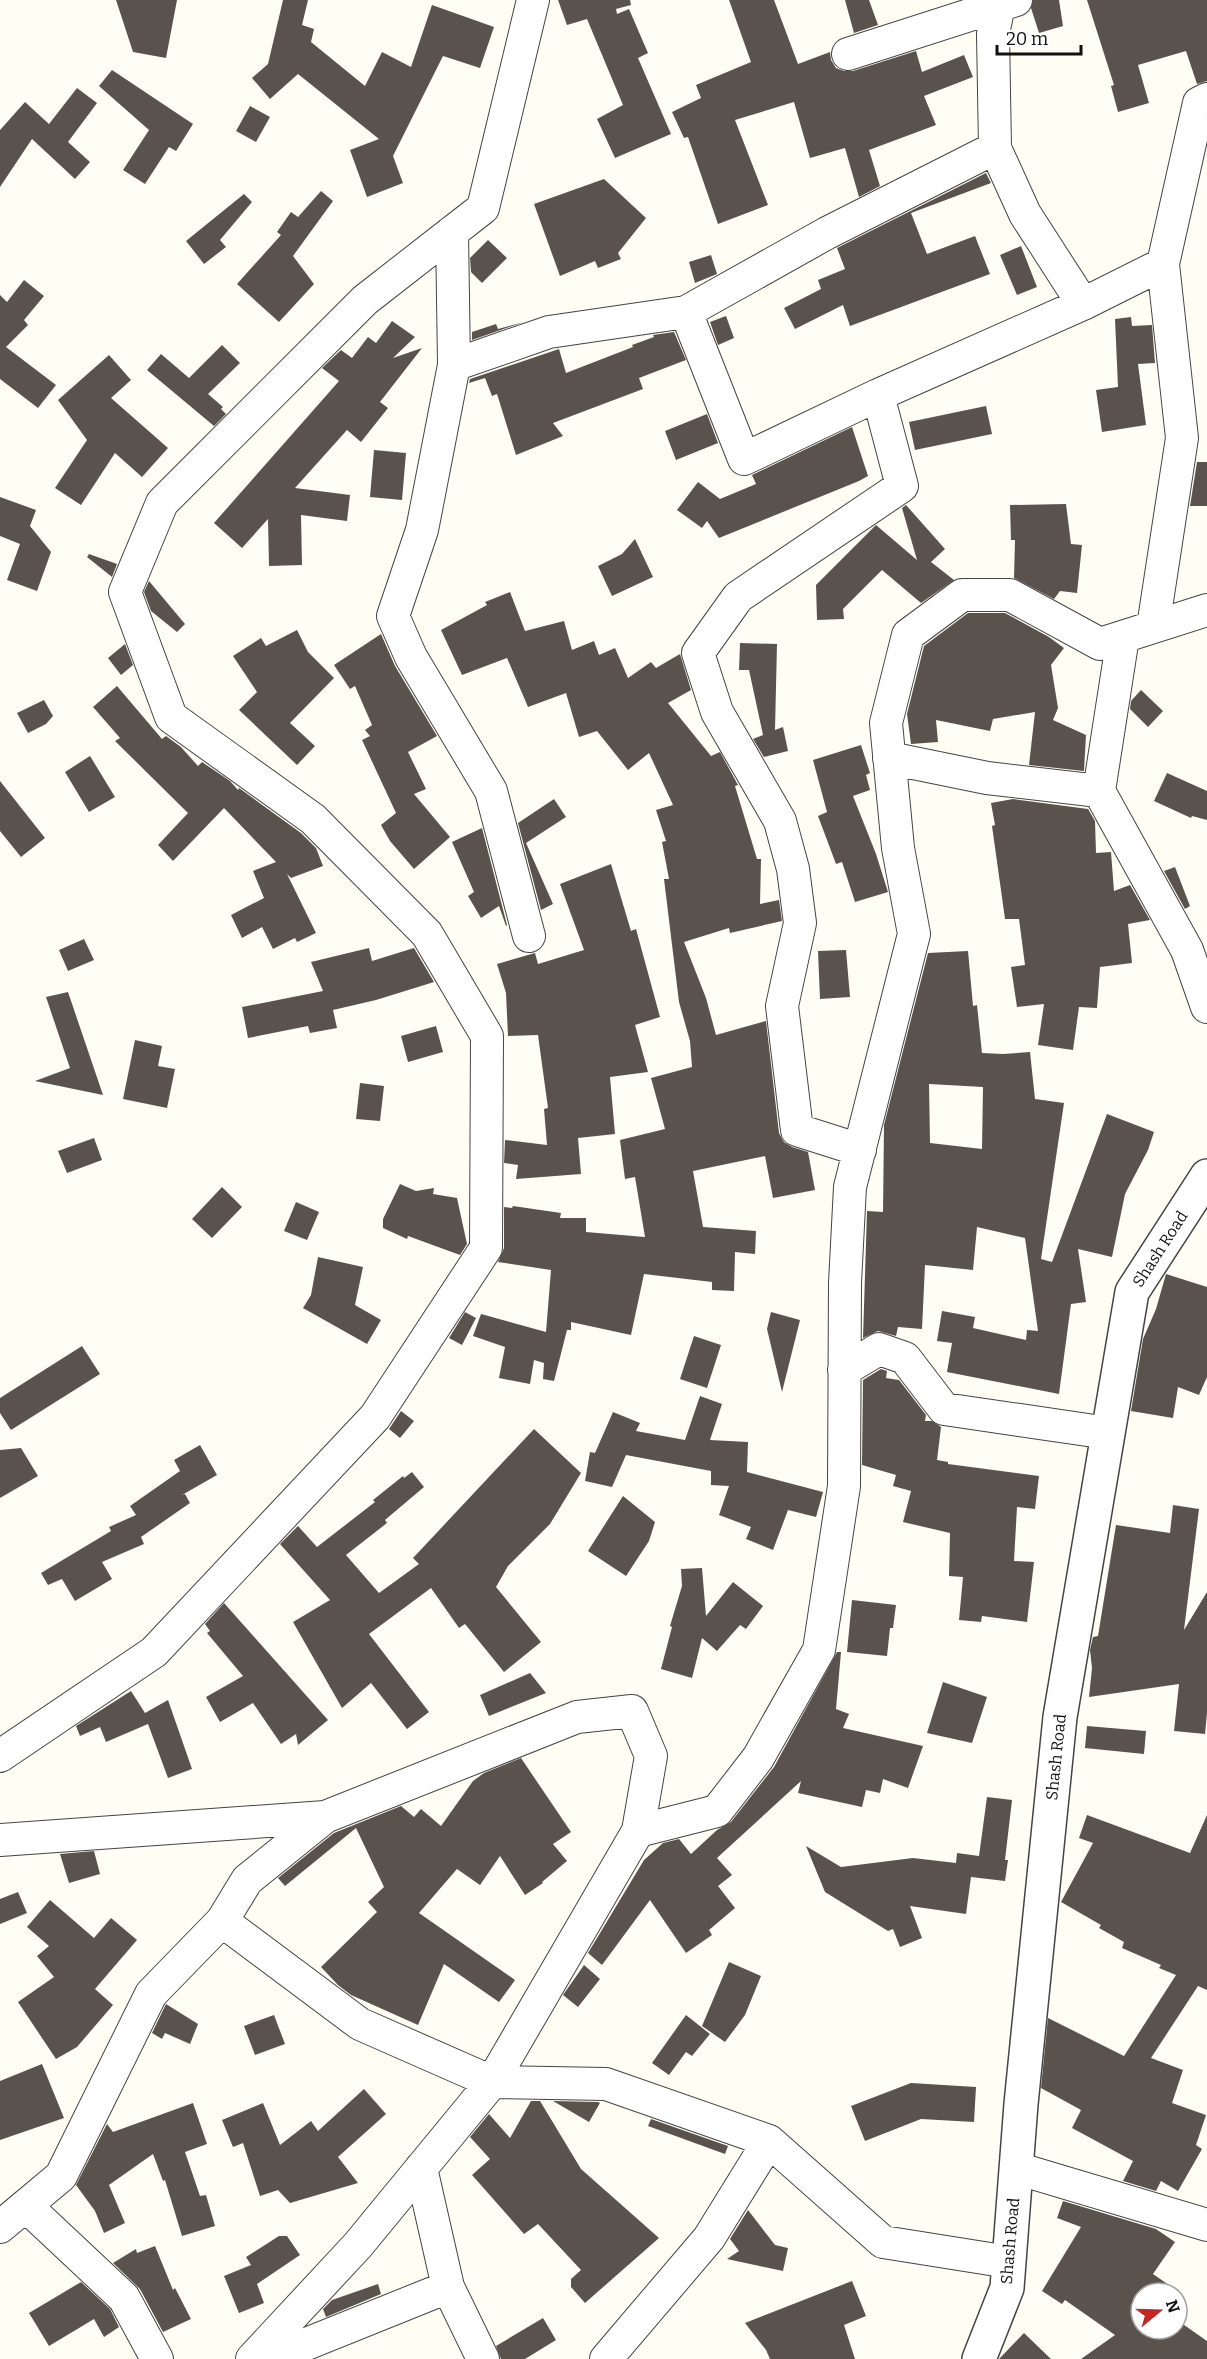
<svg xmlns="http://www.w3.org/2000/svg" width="1207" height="2359" font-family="Bitter,serif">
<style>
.building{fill:#5a534d;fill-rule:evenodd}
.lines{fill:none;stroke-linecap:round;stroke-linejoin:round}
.minor-casing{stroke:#444;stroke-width:34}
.tertiary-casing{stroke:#444;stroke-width:36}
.minor{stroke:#fff;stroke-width:32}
.tertiary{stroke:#fff;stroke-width:33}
.labels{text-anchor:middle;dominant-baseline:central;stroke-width:6;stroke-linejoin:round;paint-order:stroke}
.street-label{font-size:16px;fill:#111;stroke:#fff}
</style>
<rect width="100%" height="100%" fill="#fffef5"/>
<path class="building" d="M 116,0 L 177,0 L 166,58 L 133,52 Z
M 283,0 L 308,0 L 302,25 L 314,29 L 311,42 L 365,86 L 382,52 L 411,67 L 432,5 L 494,27 L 480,68 L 443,56 L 393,156 L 403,183 L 367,197 L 350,150 L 379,139 L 298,74 L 270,99 L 252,78 L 268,64 Z
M 558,0 L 630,0 L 631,5 L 616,9 L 617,14 L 629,9 L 648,53 L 638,58 L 671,134 L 615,158 L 597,119 L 623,105 L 587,19 L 567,25 Z
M 729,0 L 774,0 L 798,64 L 830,52 L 831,60 L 836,68 L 844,71 L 853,71 L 916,51 L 922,72 L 964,55 L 973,77 L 924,96 L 936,125 L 869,150 L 880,186 L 859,197 L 845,148 L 810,158 L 794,102 L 735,120 L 768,205 L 718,224 L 688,137 L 684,138 L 672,112 L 701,98 L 696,85 L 751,62 Z
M 845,0 L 869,0 L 878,25 L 854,33 Z
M 1033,0 L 1059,0 L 1063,26 L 1039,33 L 1031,8 Z
M 1087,0 L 1207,0 L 1207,81 L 1197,84 L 1186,51 L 1138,65 L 1149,103 L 1118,112 L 1111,86 L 1114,85 Z
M 112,70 L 193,124 L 176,151 L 169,147 L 145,184 L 123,170 L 149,130 L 99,86 Z
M 77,88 L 97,103 L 68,142 L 90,162 L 75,179 L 32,139 L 0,187 L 0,130 L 25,102 L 49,124 Z
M 250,106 L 270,117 L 256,142 L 236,131 Z
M 986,173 L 991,183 L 911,213 L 927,254 L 975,236 L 990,274 L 850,326 L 843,305 L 795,329 L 784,308 L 821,289 L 818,280 L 845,269 L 837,248 Z
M 604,179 L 646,218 L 618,253 L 621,259 L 598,268 L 595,261 L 560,276 L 534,204 Z
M 321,191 L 333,201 L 293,256 L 314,284 L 279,322 L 237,284 L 281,235 L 277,232 L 291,212 L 298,217 Z
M 244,194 L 252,202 L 220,240 L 226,247 L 204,264 L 186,241 Z
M 488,240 L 507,258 L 482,283 L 471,272 L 470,258 Z
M 1021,246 L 1037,287 L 1017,295 L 1000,255 Z
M 711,255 L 717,274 L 695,283 L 689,262 Z
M 24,280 L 44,296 L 24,320 L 28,325 L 6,347 L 56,385 L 38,408 L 0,379 L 0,295 L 7,302 Z
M 726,316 L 734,338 L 718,345 L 710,322 Z
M 1131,317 L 1132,326 L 1152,325 L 1155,363 L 1138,364 L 1146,425 L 1102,432 L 1096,390 L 1118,387 L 1115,319 Z
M 392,321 L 415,337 L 393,358 L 422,348 L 380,402 L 388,408 L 361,442 L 347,430 L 295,488 L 350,495 L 347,521 L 301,515 L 302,565 L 269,566 L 268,519 L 242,548 L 214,523 L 339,381 L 322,368 L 341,350 L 352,358 L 368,337 L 376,343 Z
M 524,322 L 472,340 L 472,332 L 496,324 L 498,329 Z
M 674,332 L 686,360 L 639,378 L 643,389 L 553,423 L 563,436 L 516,455 L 497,394 L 492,396 L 485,378 L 469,383 L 470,379 L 559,349 L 566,373 L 633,347 L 632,345 L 654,337 L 653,335 Z
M 222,345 L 240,363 L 208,394 L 223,407 L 221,409 L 226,414 L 214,426 L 147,370 L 161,354 L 189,378 Z
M 109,355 L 131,380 L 111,398 L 168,448 L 142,477 L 115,453 L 81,505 L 55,488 L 87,440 L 58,400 Z
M 986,406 L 992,434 L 915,450 L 909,422 Z
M 707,414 L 718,443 L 676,460 L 665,431 Z
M 852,427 L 868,476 L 859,481 L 719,538 L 707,521 L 702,528 L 677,510 L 698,482 L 720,499 L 756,484 L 752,475 Z
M 374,450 L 406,453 L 402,500 L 370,497 Z
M 1197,462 L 1207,462 L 1207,506 L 1190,506 Z
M 0,497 L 36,510 L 30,526 L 51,552 L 37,591 L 7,580 L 20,544 L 0,536 Z
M 1066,504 L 1071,544 L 1082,545 L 1077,593 L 1060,591 L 1054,599 L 1014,578 L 1015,540 L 1011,540 L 1010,505 Z
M 906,505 L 945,549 L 931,562 L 954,580 L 921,603 L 882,570 L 843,609 L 844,619 L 817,620 L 816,585 L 876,525 L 917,560 L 902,508 Z
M 635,539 L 653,577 L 612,596 L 598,566 L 622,554 Z
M 89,554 L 117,564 L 112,577 L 87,557 Z
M 149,581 L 185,624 L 177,632 L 151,611 L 144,592 Z
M 510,592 L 525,631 L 564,621 L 572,650 L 594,641 L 599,655 L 615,648 L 628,678 L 651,662 L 656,668 L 680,654 L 691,690 L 668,703 L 711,756 L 720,752 L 738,785 L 735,786 L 757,859 L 761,859 L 760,904 L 779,900 L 782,921 L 730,933 L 729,928 L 684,942 L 706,998 L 716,1035 L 766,1021 L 779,1133 L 784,1142 L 792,1147 L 808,1152 L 815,1190 L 773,1198 L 765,1156 L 693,1171 L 703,1227 L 756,1231 L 755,1254 L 735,1252 L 734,1291 L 712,1290 L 712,1282 L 644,1274 L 631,1335 L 571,1322 L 571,1330 L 567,1330 L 554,1381 L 543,1379 L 544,1363 L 534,1360 L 530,1384 L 499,1378 L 505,1347 L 473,1336 L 481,1314 L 546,1332 L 551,1270 L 498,1262 L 504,1248 L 504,1207 L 512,1208 L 513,1206 L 561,1213 L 560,1218 L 586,1218 L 586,1232 L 645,1237 L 635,1177 L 625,1179 L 620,1140 L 665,1129 L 651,1078 L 692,1067 L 690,1041 L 679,1002 L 664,879 L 669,879 L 662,842 L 666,841 L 656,810 L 673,805 L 649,753 L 628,770 L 597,731 L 579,737 L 566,693 L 528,707 L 507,658 L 462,675 L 441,630 L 487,605 L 485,602 Z
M 968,613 L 1005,613 L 1049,637 L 1064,648 L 1051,665 L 1058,708 L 1053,720 L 1086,735 L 1084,771 L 1029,765 L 1035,712 L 993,719 L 990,731 L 936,720 L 938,742 L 911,744 L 907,714 L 924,646 Z
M 297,630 L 308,652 L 334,678 L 290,723 L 315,746 L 297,765 L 239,710 L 257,692 L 233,656 L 261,638 L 266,646 Z
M 381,634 L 395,666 L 437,736 L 408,752 L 426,789 L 414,794 L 450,837 L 414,869 L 390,841 L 381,825 L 396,813 L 362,740 L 370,736 L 365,730 L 372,725 L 355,686 L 350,689 L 334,665 Z
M 740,643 L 777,644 L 775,730 L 783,727 L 788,751 L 764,757 L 753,739 L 763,735 L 749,670 L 739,670 Z
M 125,644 L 133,665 L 121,675 L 108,658 Z
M 117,686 L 162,739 L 166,736 L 181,747 L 198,766 L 202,762 L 230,781 L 238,790 L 239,788 L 301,833 L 316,848 L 323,866 L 291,878 L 287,874 L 316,933 L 297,942 L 295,938 L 273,949 L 262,927 L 242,938 L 231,915 L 264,898 L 253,871 L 276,862 L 224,808 L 173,861 L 158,845 L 188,813 L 115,741 L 120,738 L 93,707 Z
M 1141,690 L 1163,711 L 1148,727 L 1130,709 L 1131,701 Z
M 44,700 L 53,716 L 46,724 L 28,733 L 17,713 Z
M 861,745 L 870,773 L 866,775 L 870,790 L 853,796 L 876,854 L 888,892 L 855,902 L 842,862 L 836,864 L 818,816 L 827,812 L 813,760 Z
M 90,756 L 115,797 L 89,812 L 65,772 Z
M 1167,773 L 1207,791 L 1207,820 L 1192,816 L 1191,818 L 1154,801 Z
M 0,781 L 45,838 L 21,857 L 0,831 Z
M 554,799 L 566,817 L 526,843 L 553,904 L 541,910 L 518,823 Z
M 1013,799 L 1088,809 L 1095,821 L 1096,853 L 1111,852 L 1114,891 L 1130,885 L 1150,920 L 1128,924 L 1132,963 L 1100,967 L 1097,1008 L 1079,1007 L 1073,1050 L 1038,1045 L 1044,1004 L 1017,1007 L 1011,967 L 1025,965 L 1019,919 L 1005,919 L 992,826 L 995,825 L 991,803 Z
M 482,828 L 507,925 L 506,926 L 499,906 L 481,918 L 468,896 L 474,892 L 452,842 Z
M 611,864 L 631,931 L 636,929 L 660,1017 L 635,1025 L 648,1072 L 610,1077 L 615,1134 L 578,1138 L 581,1174 L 516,1179 L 518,1165 L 504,1163 L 505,1140 L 547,1145 L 544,1109 L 548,1108 L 538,1035 L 508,1036 L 506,993 L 497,964 L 535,953 L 538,964 L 584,950 L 560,884 Z
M 1175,867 L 1190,906 L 1185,909 L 1164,871 Z
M 84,939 L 94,960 L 68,971 L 59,950 Z
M 369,948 L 372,961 L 414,948 L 434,982 L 376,1000 L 333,1010 L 337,1028 L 310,1033 L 308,1026 L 248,1038 L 242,1007 L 323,991 L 311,962 Z
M 846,950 L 850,997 L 820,999 L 818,951 Z
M 968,951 L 973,1006 L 977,1005 L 982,1053 L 1003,1054 L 1030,1052 L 1035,1099 L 1064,1103 L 1041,1259 L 1052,1262 L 1107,1114 L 1154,1132 L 1148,1150 L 1125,1194 L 1112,1257 L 1078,1249 L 1086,1302 L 1071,1304 L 1059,1394 L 947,1372 L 952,1343 L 937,1341 L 942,1311 L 975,1317 L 973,1328 L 1026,1340 L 1027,1330 L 1038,1331 L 1025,1238 L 977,1227 L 973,1270 L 925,1265 L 922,1329 L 898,1327 L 896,1336 L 878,1331 L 863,1338 L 867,1211 L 883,1212 L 884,1125 L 928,953 ZM 929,1084 L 983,1087 L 982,1149 L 930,1143 Z
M 68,992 L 103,1095 L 35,1081 L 70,1068 L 46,997 Z
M 436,1026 L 443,1052 L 408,1062 L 401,1036 Z
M 135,1040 L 162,1046 L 158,1066 L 175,1069 L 167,1108 L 123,1099 Z
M 360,1083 L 384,1086 L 380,1121 L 356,1119 Z
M 94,1138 L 102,1160 L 67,1173 L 58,1151 Z
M 400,1184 L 416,1191 L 434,1188 L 433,1194 L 457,1198 L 467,1244 L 460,1255 L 408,1236 L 407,1239 L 383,1228 L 383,1219 Z
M 222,1187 L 242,1207 L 212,1238 L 192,1219 Z
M 296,1202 L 319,1212 L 307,1240 L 284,1231 Z
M 318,1257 L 363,1267 L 355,1305 L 381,1320 L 367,1344 L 303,1308 L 311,1295 Z
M 1166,1274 L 1207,1287 L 1207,1377 L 1199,1395 L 1178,1387 L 1173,1418 L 1131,1411 L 1143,1339 L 1156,1309 Z
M 465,1312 L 476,1318 L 462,1345 L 449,1338 Z
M 771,1312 L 800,1320 L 782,1392 L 767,1329 Z
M 694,1336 L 721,1345 L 707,1388 L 680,1379 Z
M 82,1346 L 100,1374 L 11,1430 L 0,1413 L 0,1398 Z
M 881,1369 L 887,1371 L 886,1378 L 899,1380 L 926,1415 L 925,1421 L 932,1421 L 941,1427 L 937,1460 L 948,1462 L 948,1464 L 1039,1476 L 1035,1509 L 1017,1507 L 1014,1561 L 1034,1562 L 1027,1622 L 982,1616 L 981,1622 L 959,1620 L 963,1577 L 949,1576 L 950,1533 L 903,1522 L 911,1491 L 893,1486 L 896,1475 L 862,1465 L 863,1380 Z
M 700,1396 L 722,1404 L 710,1440 L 748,1442 L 747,1472 L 823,1492 L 816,1517 L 788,1510 L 773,1550 L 746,1539 L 751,1527 L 719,1515 L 729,1486 L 711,1485 L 711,1471 L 626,1455 L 612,1487 L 585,1481 L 590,1452 L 595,1453 L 613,1412 L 640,1423 L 636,1431 L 685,1440 Z
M 401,1411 L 414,1421 L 400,1438 L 389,1429 Z
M 534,1429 L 581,1473 L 550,1524 L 508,1566 L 496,1587 L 541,1642 L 504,1672 L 465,1624 L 459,1628 L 431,1588 L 369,1634 L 429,1712 L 407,1729 L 371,1683 L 342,1708 L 293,1622 L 330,1600 L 280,1544 L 298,1526 L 317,1547 L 375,1502 L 373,1500 L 403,1476 L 404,1478 L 412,1472 L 424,1487 L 385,1520 L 387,1523 L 346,1555 L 379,1593 L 419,1564 L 413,1558 Z
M 200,1445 L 217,1475 L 182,1495 L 185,1494 L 190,1503 L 141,1537 L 144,1544 L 102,1562 L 112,1579 L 75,1601 L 62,1579 L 48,1585 L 41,1573 L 111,1531 L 109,1527 L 136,1515 L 130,1506 L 180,1471 L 174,1460 Z
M 21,1448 L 38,1476 L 0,1498 L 0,1450 Z
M 623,1496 L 655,1522 L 649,1541 L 626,1576 L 588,1551 Z
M 1173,1505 L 1199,1509 L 1184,1630 L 1207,1592 L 1207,1713 L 1205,1734 L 1174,1731 L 1179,1684 L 1089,1697 L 1092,1668 L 1090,1650 L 1093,1637 L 1098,1636 L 1116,1525 L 1170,1533 Z
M 702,1568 L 706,1616 L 733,1582 L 763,1606 L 746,1629 L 740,1625 L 717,1651 L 702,1638 L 692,1678 L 661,1669 L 672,1627 L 670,1626 L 682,1586 L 681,1569 Z
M 852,1600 L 896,1605 L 893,1628 L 890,1628 L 887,1656 L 847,1652 Z
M 224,1603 L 328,1720 L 298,1745 L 296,1734 L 281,1744 L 253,1703 L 220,1722 L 206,1697 L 243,1676 L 207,1633 L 210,1631 L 205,1624 Z
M 837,1652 L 841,1652 L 836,1709 L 849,1714 L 843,1728 L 923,1746 L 908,1788 L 883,1779 L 880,1793 L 866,1790 L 862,1807 L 798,1793 L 801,1781 L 717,1858 L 732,1875 L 718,1886 L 735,1908 L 709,1930 L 712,1935 L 686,1953 L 650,1900 L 602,1965 L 588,1953 L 644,1860 L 663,1843 L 679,1839 L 691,1854 L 717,1830 L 731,1822 L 774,1767 Z
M 530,1673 L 546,1693 L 489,1716 L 480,1695 Z
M 943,1682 L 987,1697 L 972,1743 L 927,1733 Z
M 131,1691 L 145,1713 L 168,1700 L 192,1769 L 168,1778 L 148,1724 L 106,1742 L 100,1727 L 80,1736 L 76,1726 Z
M 1087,1726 L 1146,1731 L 1144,1754 L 1085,1748 Z
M 521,1758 L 571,1832 L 553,1844 L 567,1861 L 542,1882 L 543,1883 L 525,1895 L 500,1856 L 480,1885 L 457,1869 L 419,1913 L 515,1980 L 499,2002 L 444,1964 L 418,2025 L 351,1995 L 338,1985 L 321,1967 L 377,1912 L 368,1902 L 384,1887 L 356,1828 L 285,1886 L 278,1878 L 334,1833 L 401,1806 L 414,1817 L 421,1809 L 441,1826 L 473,1781 L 484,1773 Z
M 987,1797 L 1012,1800 L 1005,1860 L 1008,1860 L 1005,1881 L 971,1877 L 966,1914 L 910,1906 L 922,1938 L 900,1947 L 893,1929 L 888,1931 L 825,1892 L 806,1846 L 841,1867 L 913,1858 L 956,1863 L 957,1853 L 979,1856 Z
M 1087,1815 L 1190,1853 L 1207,1815 L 1207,1990 L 1198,1986 L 1151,2058 L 1183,2070 L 1172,2103 L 1206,2115 L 1196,2145 L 1202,2149 L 1178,2191 L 1161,2181 L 1156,2191 L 1123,2181 L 1133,2161 L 1072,2128 L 1081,2110 L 1041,2088 L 1048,2018 L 1124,2056 L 1176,1975 L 1159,1968 L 1161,1965 L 1122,1948 L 1124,1942 L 1099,1928 L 1101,1925 L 1061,1902 L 1093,1843 L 1079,1838 Z
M 94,1851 L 100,1874 L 69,1883 L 60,1854 Z
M 18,1892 L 27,1913 L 0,1924 L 0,1899 Z
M 50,1900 L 94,1938 L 111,1918 L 137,1940 L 95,1989 L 113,2005 L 77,2047 L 56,2059 L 18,2002 L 54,1977 L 37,1956 L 49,1946 L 27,1927 Z
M 729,1962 L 761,1976 L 745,2015 L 725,2042 L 702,2026 Z
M 584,1965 L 600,1979 L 578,2007 L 563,1995 Z
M 166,2004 L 198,2024 L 190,2044 L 165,2033 L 162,2039 L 152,2033 Z
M 274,2015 L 285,2044 L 255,2055 L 244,2026 Z
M 686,2015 L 710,2034 L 692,2056 L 686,2052 L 669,2075 L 652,2063 Z
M 42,2064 L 64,2118 L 0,2140 L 0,2081 Z
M 911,2083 L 976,2087 L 974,2122 L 921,2119 L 865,2141 L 851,2106 Z
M 364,2089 L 386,2114 L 338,2157 L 358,2183 L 290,2203 L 278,2190 L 260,2196 L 243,2143 L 233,2147 L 222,2120 L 263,2103 L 280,2145 L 311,2121 L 318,2131 Z
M 531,2101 L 540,2101 L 581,2169 L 659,2238 L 585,2303 L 571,2287 L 571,2279 L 581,2270 L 538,2224 L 524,2234 L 472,2175 L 490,2159 L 470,2137 L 489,2114 L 510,2138 Z
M 553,2101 L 598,2102 L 600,2103 L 589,2122 Z
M 193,2103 L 207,2144 L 185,2152 L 200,2196 L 206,2195 L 215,2226 L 182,2236 L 165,2180 L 163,2181 L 153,2154 L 109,2185 L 125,2223 L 104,2233 L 95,2211 L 76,2185 L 107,2124 L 113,2132 Z
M 651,2119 L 728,2146 L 725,2154 L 648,2126 Z
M 1063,2201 L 1156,2229 L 1175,2242 L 1153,2274 L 1182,2294 L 1177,2300 L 1177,2293 L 1141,2293 L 1141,2329 L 1177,2329 L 1177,2320 L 1207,2341 L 1207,2359 L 1081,2359 L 1115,2335 L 1065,2300 L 1062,2304 L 1042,2291 L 1081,2227 L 1057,2218 Z
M 748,2210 L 775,2245 L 788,2248 L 783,2271 L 727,2259 L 739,2251 L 730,2239 Z
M 279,2236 L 287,2236 L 300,2255 L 257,2284 L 264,2303 L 239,2313 L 224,2276 L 251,2265 L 246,2257 Z
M 155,2246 L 173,2290 L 175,2288 L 191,2319 L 163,2332 L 140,2289 L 113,2263 L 136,2249 L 137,2253 Z
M 852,2281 L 866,2316 L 844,2325 L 855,2359 L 770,2359 L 766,2350 L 745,2323 Z
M 81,2282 L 110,2309 L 119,2327 L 104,2337 L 94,2319 L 49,2346 L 29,2313 Z
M 378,2284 L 381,2294 L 326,2317 L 323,2309 L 332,2300 Z
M 543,2318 L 556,2340 L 525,2359 L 501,2359 L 496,2346 Z
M 1024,2333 L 1051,2359 L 999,2359 Z"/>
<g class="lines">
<defs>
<path id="minor" d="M 1000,0 L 993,34 L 995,148 L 1025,214 L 1083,304
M 848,54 L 1016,0
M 452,232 L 454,365 L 422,530 L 393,616 L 411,657 L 491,791 L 529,936
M 686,312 L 827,233 L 995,148
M 454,365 L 549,332 L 686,312 L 744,459 L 878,395
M 1153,627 L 1182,438 L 1163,264 L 1199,103 L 1207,99
M 1123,637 L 1099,791 L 1187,950 L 1207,1007
M 889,758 L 987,778 L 1099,791
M 860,1150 L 797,1130 L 782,1006 L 800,923 L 793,869 L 780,821 L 717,712 L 698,653 L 738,597 L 902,486 L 878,395 L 1083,304 L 1163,264
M 844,1370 L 879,1349 L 905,1358 L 944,1409 L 1108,1433
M 0,1756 L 154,1652 L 375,1417 L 486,1248 L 487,1036 L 427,934 L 313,819 L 171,717 L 125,592 L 162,503 L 365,300 L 483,208 L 533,0
M 638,1831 L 717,1811 L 758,1758 L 819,1650 L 844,1486 L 845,1283 L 850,1187 L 914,934 L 898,848 L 886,723 L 908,635 L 962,595 L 1010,595 L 1100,644 L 1207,610
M 0,1840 L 325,1817 L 577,1717 L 632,1711 L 651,1756 L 638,1831 L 492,2082 L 358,2245 L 252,2359
M 222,1921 L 360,2024 L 492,2082 L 606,2084 L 769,2141 L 883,2242 L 1009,2262
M 421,2168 L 448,2287 L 483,2359
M 1016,2168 L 1207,2225
M 26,2206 L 124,2298 L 157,2359
M 0,2227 L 61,2176 L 151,1994 L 222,1921 L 247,1880 L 325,1817
M 269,2359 L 448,2287
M 606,2359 L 709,2238 L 769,2141"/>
<path id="tertiary" d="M 979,2359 L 1007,2288 L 1021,2104 L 1060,1717 L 1132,1292 L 1207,1176"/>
</defs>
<use href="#minor" class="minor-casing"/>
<use href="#tertiary" class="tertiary-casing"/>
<use href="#minor" class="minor"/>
<use href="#tertiary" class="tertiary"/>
</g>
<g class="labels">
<g class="street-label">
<text transform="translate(1160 1249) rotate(-57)">Shash Road</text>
<text transform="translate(1056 1757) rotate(-84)">Shash Road</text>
<text transform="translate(1010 2241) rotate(-85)">Shash Road</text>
</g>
</g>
<g transform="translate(1159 2311) rotate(71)"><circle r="28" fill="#ffffff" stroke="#a0a0a0" stroke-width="1.5"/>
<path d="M0-4.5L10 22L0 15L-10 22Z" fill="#c42825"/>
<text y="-9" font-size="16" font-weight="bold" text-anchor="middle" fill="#111111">N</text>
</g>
<path d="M997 45v9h84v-9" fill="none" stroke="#111111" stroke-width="3"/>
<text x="1006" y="45" font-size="18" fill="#111111" stroke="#ffffff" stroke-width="4.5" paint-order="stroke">20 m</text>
</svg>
